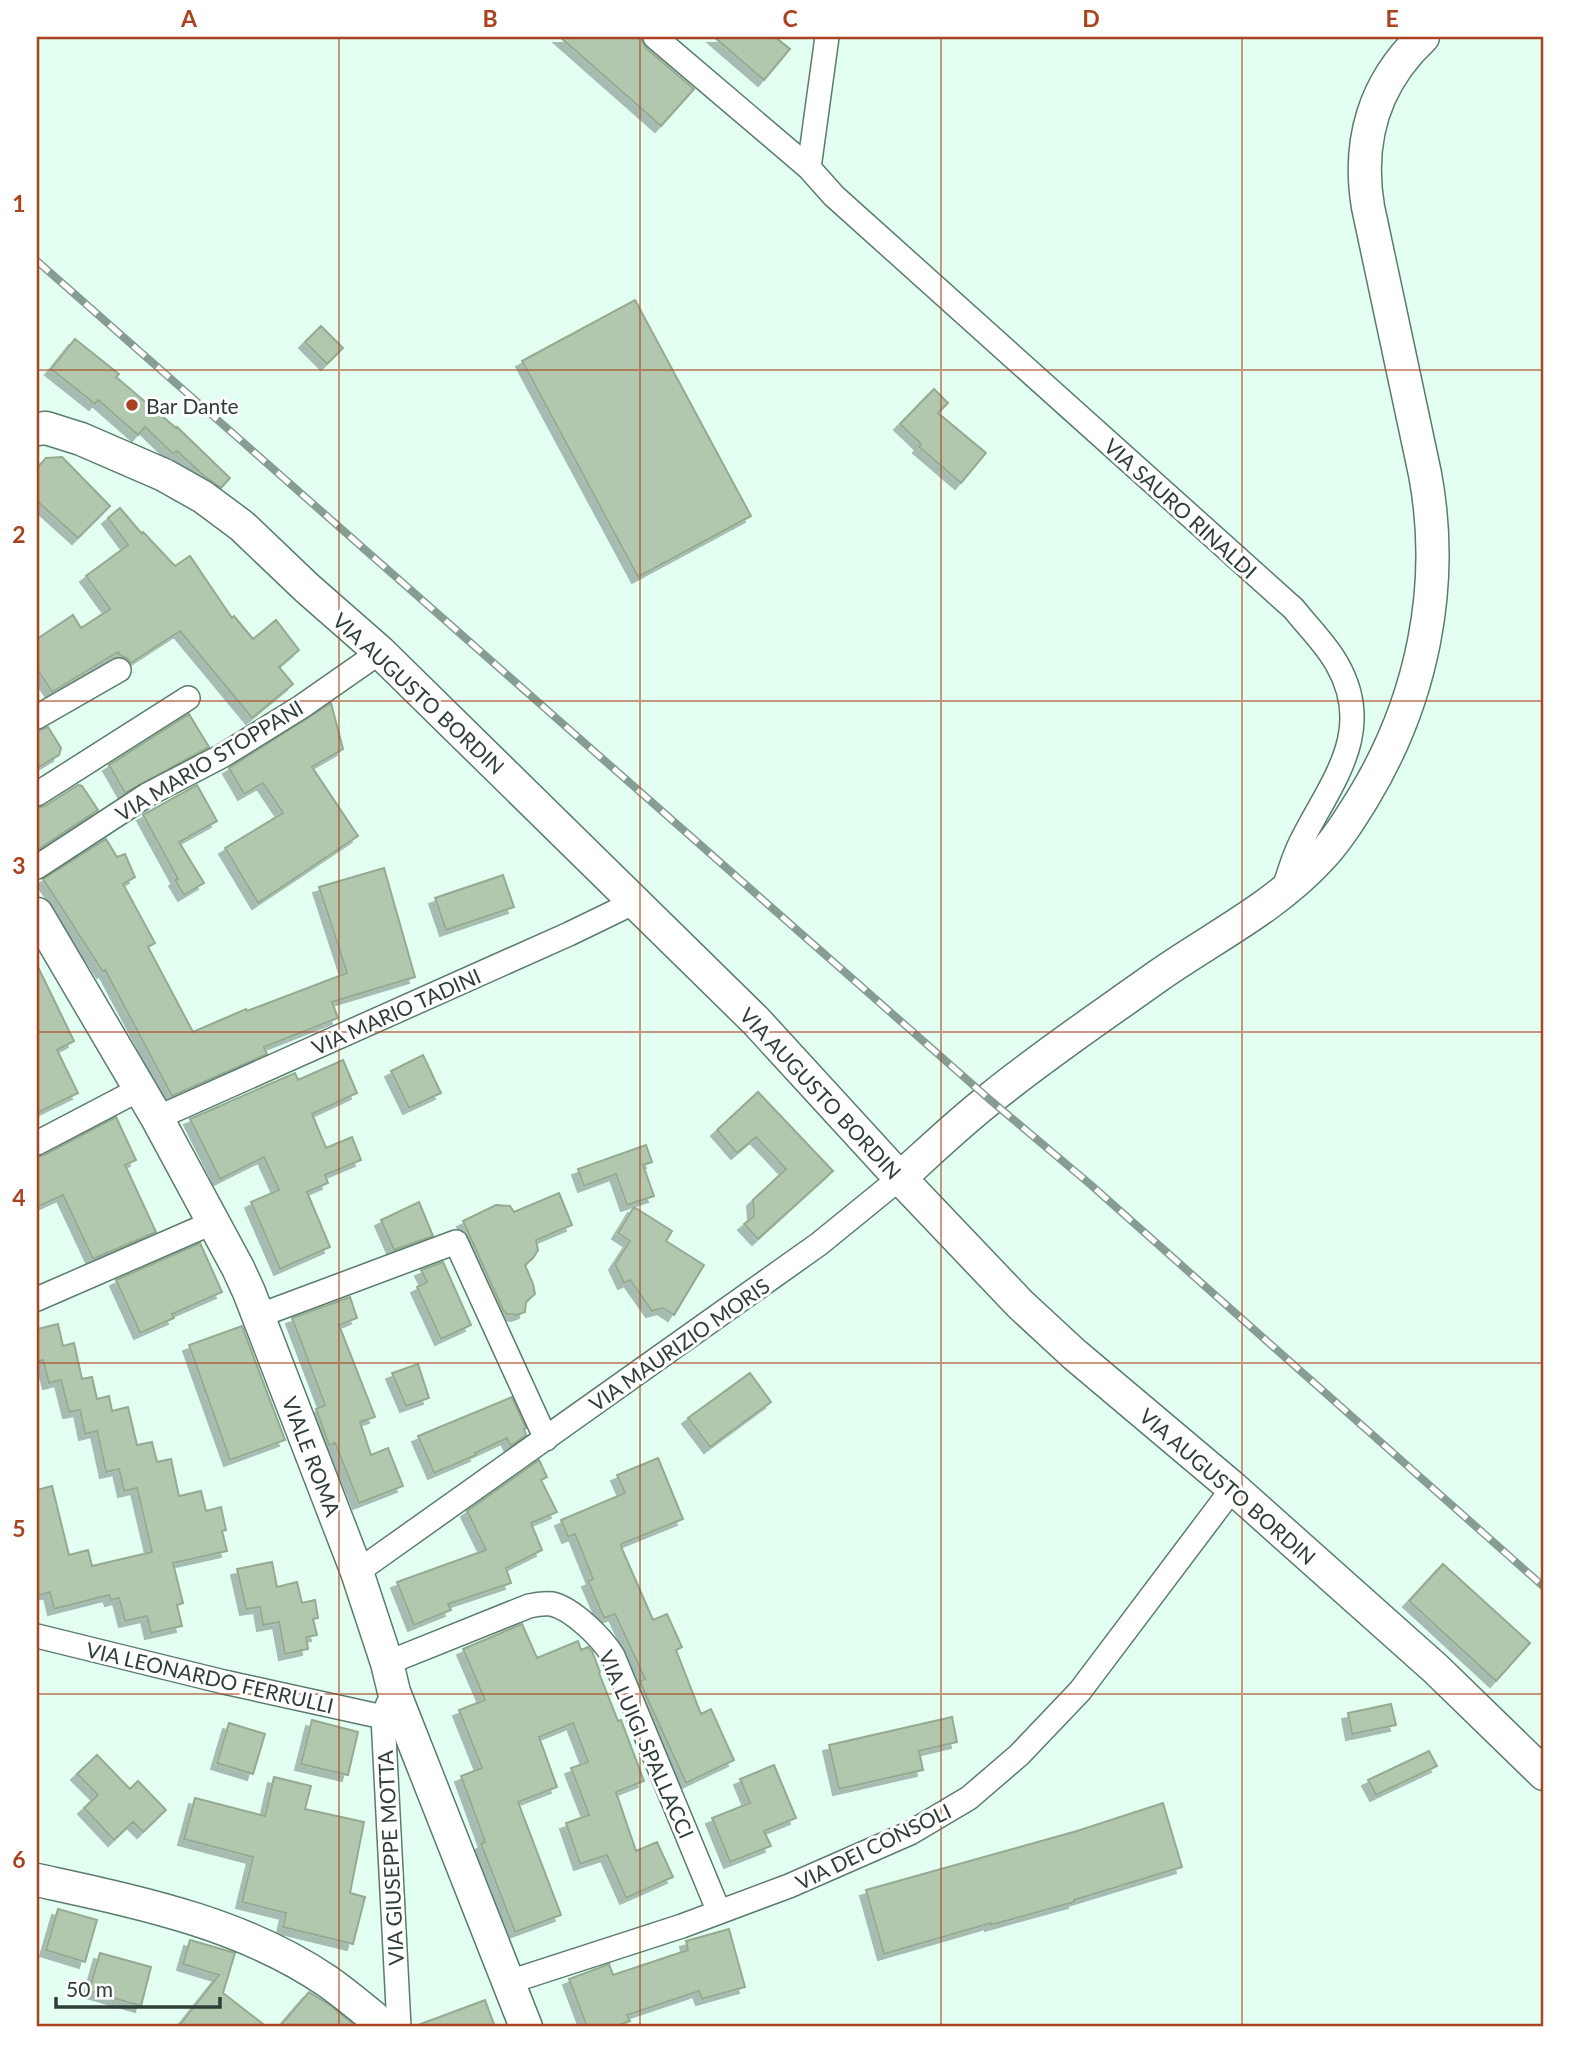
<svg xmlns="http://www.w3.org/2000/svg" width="1581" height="2064" font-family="Lato,sans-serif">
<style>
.building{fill:#b1c7ae;stroke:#95aa91;stroke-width:2;filter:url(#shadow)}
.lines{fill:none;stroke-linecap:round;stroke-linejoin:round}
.street-casing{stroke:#5b7b6d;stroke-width:26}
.secondary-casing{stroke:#5b7b6d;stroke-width:35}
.street{stroke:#fff;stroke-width:23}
.secondary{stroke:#fff;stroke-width:32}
.rail-casing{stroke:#879c93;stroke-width:8}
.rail{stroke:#fff;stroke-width:5;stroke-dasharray:16;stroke-linecap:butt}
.grid{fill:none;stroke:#a9421e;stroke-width:2;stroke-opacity:0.55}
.poi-dot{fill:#a9421e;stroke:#fff;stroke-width:2.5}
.labels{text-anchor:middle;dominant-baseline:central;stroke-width:6;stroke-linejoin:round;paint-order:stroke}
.poi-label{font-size:21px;fill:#303e38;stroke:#fff;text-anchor:start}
.street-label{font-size:21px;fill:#303e38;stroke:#fff}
.neatline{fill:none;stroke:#a9421e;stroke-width:2.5}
.grid-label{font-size:23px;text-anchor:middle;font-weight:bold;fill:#a9421e}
</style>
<defs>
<filter id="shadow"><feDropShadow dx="-6" dy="6" stdDeviation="0" flood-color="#0004"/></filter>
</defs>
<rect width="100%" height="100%" fill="#e2fff2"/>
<path class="building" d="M 560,37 L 640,37 L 646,48 L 694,89 L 661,126 Z
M 714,37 L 775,37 L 790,49 L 764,80 Z
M 635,300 L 751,516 L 638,577 L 522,361 Z
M 321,326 L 343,348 L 327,364 L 305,342 Z
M 75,339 L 119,374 L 116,377 L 176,428 L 177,427 L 230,478 L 221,488 L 204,476 L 177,451 L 173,454 L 145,427 L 138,435 L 98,400 L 95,404 L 51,369 Z
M 934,389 L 948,403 L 938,413 L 986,453 L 961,483 L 919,447 L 921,444 L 900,424 Z
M 62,457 L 110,506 L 78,538 L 37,501 L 37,468 L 46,458 Z
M 120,508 L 142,534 L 143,532 L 175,566 L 190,556 L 232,618 L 234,616 L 253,639 L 276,620 L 299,650 L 279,667 L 293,684 L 252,718 L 180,631 L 131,663 L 127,658 L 121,656 L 118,652 L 52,692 L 37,669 L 37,639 L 73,615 L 81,628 L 110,609 L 86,576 L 128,545 L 108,518 Z
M 331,703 L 343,749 L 312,767 L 358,836 L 258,903 L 225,848 L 283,813 L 263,783 L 244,794 L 229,768 Z
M 189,714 L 209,747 L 125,793 L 109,765 Z
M 48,727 L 61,748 L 59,755 L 37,768 L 37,731 Z
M 78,785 L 82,786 L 98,810 L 37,850 L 37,808 L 45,806 Z
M 197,785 L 217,821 L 179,842 L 204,883 L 184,895 L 175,880 L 178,879 L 143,815 Z
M 106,839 L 117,857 L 125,854 L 135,877 L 123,884 L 155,943 L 148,947 L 193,1032 L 246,1009 L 247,1011 L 347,973 L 319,887 L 384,868 L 415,977 L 332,1002 L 338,1018 L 264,1047 L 267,1054 L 172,1096 L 105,970 L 103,972 L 43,879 Z
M 503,875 L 514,907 L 446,930 L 435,898 Z
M 37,965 L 74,1041 L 57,1050 L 78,1093 L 37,1113 Z
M 423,1055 L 441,1093 L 409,1108 L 391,1071 Z
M 343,1060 L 357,1093 L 312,1114 L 326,1148 L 352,1137 L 361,1160 L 325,1175 L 328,1183 L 307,1192 L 330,1247 L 280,1269 L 251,1202 L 279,1190 L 264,1157 L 220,1179 L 190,1119 L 295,1073 L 298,1080 Z
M 758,1092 L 833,1171 L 758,1239 L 744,1224 L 754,1216 L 753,1200 L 786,1169 L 756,1137 L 737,1153 L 717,1130 Z
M 116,1117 L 136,1160 L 125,1165 L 156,1232 L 93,1259 L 63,1195 L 37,1207 L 37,1157 L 44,1155 Z
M 646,1145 L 652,1162 L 643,1165 L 654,1196 L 627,1205 L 616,1174 L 584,1186 L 578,1169 Z
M 559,1193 L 572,1225 L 536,1240 L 538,1250 L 533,1258 L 525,1265 L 533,1284 L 535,1294 L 526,1302 L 525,1312 L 517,1315 L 507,1314 L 503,1310 L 463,1221 L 496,1205 L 510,1206 L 514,1212 Z
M 419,1202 L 433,1236 L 394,1250 L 381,1220 Z
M 634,1207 L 672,1231 L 666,1241 L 704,1265 L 674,1315 L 663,1308 L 652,1311 L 630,1280 L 624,1283 L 615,1264 L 630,1241 L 618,1233 Z
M 200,1243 L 222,1292 L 172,1314 L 174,1318 L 140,1333 L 116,1280 Z
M 443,1262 L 471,1325 L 441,1339 L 417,1287 L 427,1282 L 421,1270 Z
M 350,1297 L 357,1318 L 339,1325 L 375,1417 L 360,1422 L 371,1455 L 388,1448 L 403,1486 L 359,1503 L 335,1443 L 329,1445 L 316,1409 L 325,1405 L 292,1318 Z
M 58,1324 L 63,1346 L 74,1343 L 82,1379 L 92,1377 L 97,1399 L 109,1396 L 112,1411 L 128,1407 L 137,1445 L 152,1442 L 157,1462 L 171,1459 L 179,1496 L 201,1491 L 206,1511 L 221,1507 L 226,1530 L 222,1531 L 227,1551 L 173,1563 L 183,1603 L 177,1605 L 182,1626 L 151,1633 L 147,1616 L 125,1621 L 119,1598 L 111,1600 L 109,1595 L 54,1609 L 50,1592 L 37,1596 L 37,1490 L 52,1486 L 69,1555 L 88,1550 L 92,1566 L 152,1552 L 137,1488 L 124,1491 L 119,1469 L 106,1472 L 97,1431 L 85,1434 L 80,1410 L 69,1412 L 61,1380 L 49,1383 L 43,1360 L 37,1362 L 37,1329 Z
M 242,1326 L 285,1440 L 230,1460 L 189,1345 Z
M 418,1364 L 429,1398 L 406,1406 L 392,1373 Z
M 750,1373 L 771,1402 L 710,1447 L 688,1418 Z
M 512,1397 L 526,1428 L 524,1429 L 526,1435 L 511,1446 L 507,1438 L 475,1453 L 476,1455 L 434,1473 L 418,1436 Z
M 658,1458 L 683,1519 L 621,1544 L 622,1549 L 653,1620 L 667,1614 L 682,1647 L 676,1650 L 701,1714 L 711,1709 L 734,1760 L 686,1783 L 647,1698 L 640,1681 L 645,1679 L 615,1614 L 604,1618 L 588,1581 L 593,1579 L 575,1534 L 568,1537 L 561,1520 L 625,1493 L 617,1475 Z
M 539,1460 L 547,1477 L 541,1480 L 557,1512 L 531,1523 L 542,1550 L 506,1568 L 511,1583 L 448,1604 L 451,1610 L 414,1625 L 397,1582 L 486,1550 L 467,1511 Z
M 272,1562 L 277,1587 L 297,1582 L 302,1603 L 315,1600 L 318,1618 L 313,1619 L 317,1635 L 306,1637 L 308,1649 L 285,1654 L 279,1622 L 263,1625 L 260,1607 L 246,1609 L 237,1569 Z
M 1443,1564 L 1530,1643 L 1496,1681 L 1409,1601 Z
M 522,1624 L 537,1658 L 578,1641 L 581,1650 L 588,1647 L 592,1651 L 600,1672 L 599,1673 L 618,1721 L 621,1720 L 644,1781 L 616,1792 L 636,1851 L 657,1842 L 673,1877 L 626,1898 L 607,1855 L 580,1864 L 566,1823 L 589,1815 L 571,1768 L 588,1762 L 573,1723 L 539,1737 L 557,1787 L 518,1802 L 561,1915 L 515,1932 L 481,1844 L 485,1842 L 461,1776 L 482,1768 L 459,1710 L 485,1700 L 463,1649 Z
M 1391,1704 L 1396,1725 L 1352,1734 L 1348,1713 Z
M 952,1717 L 957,1742 L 919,1751 L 923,1770 L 839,1789 L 829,1745 Z
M 312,1720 L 358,1732 L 348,1775 L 301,1764 Z
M 229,1723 L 265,1734 L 253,1774 L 217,1763 Z
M 1429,1751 L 1437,1766 L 1376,1795 L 1368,1780 Z
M 97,1755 L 130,1789 L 138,1781 L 166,1810 L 143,1832 L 133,1822 L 114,1840 L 84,1808 L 98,1795 L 77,1774 Z
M 774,1765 L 796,1818 L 764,1831 L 771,1846 L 730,1862 L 712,1818 L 750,1803 L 740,1779 Z
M 274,1777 L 311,1786 L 305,1809 L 364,1822 L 350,1893 L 365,1897 L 353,1944 L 283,1927 L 286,1913 L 242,1902 L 253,1857 L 184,1839 L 195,1798 L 265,1816 Z
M 1163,1803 L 1182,1867 L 1074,1900 L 1074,1902 L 991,1925 L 991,1923 L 884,1954 L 866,1890 L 1077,1831 Z
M 58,1909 L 97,1920 L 85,1962 L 46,1950 Z
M 729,1929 L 745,1987 L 702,1999 L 699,1991 L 627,2015 L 630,2021 L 614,2027 L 587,2027 L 569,1979 L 609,1964 L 613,1975 L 688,1950 L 686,1941 Z
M 190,1940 L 235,1953 L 223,1993 L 267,2027 L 178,2027 L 219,1975 L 183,1964 Z
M 100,1953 L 151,1967 L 141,2006 L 89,1991 Z
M 309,1992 L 331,2006 L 357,2027 L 279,2027 Z
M 485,2000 L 495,2027 L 418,2027 L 418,2025 Z"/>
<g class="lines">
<defs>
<path id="street" d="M 655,37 L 809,168 L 834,196 L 1294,609 C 1308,627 1326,644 1337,664 C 1376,732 1331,782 1301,842 C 1293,858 1288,875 1283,892
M 809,168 L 827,37
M 37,717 L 119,670
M 37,794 L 188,698
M 37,867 L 147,795 L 222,756 L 301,707 L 380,652
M 157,1118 L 569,934 L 635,902
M 37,1143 L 140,1089
M 37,1299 L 214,1222
M 258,1316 L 456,1242 L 546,1439
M 357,1572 L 819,1244 L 900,1178
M 37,1636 L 224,1682 L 383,1717
M 387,1663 L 529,1606 C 537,1604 544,1603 552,1604 C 573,1609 602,1638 613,1656 L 719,1912
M 388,1704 L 383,1717 L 399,2027
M 509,1982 L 682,1926 L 789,1886 L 910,1833 L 969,1798 L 1019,1755 L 1080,1691 L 1233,1488"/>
<path id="secondary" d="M 37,429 L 46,428 L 81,439 L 164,475 L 203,497 L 242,526 L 307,588 L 380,652 L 756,1021 L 900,1178 L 1020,1304 L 1074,1354 L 1233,1488 L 1436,1669 L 1544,1774
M 37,914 L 157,1118 L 238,1268 L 249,1292 L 357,1572 L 387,1663 L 394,1692 L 526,2027
M 900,1178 C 930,1151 959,1123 991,1098 C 1044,1055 1102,1016 1158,976 C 1212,938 1274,908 1320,858 C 1337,840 1350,819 1363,798 C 1422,701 1446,586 1425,474 L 1368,207 C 1357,141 1374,83 1423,37
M 37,1880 C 137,1902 240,1922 327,1981 C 347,1995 366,2011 385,2027"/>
</defs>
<use href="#street" class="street-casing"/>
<use href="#secondary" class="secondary-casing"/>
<use href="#street" class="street"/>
<use href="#secondary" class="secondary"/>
<defs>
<path id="rail" d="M 37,261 L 989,1099 L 1091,1185 L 1544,1587"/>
</defs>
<use href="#rail" class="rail-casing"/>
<use href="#rail" class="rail"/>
</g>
<path class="grid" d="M 339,37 L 339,2027M 640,37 L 640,2027M 941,37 L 941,2027M 1242,37 L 1242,2027M 37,370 L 1544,370M 37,701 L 1544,701M 37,1032 L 1544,1032M 37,1363 L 1544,1363M 37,1694 L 1544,1694"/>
<circle class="poi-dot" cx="132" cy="405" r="7"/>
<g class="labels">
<g class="poi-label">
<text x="146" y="405">Bar Dante</text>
</g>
<g class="street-label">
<text transform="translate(1181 508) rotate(42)">VIA SAURO RINALDI</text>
<text transform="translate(419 693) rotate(43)">VIA AUGUSTO BORDIN</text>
<text transform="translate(209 760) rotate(-31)">VIA MARIO STOPPANI</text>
<text transform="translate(396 1011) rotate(-24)">VIA MARIO TADINI</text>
<text transform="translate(821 1093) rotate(47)">VIA AUGUSTO BORDIN</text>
<text transform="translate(679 1344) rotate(-35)">VIA MAURIZIO MORIS</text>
<text transform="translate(312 1456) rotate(69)">VIALE ROMA</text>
<text transform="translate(1228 1486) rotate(41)">VIA AUGUSTO BORDIN</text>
<text transform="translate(210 1677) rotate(13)">VIA LEONARDO FERRULLI</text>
<text transform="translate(647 1744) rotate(66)">VIA LUIGI SPALLACCI</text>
<text transform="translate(873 1846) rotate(-26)">VIA DEI CONSOLI</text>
<text transform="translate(390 1858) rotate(-93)">VIA GIUSEPPE MOTTA</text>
</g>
</g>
<rect width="1581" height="2064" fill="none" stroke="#ffffff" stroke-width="77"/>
<path d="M56 1997v10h164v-10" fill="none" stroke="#303e38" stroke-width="3.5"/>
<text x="66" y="1997" font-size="21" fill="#303e38" stroke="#ffffff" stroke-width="5" paint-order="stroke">50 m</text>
<rect x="38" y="38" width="1504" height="1987" class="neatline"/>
<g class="grid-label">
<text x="189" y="27">A</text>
<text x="490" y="27">B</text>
<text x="790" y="27">C</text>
<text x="1091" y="27">D</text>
<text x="1392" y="27">E</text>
<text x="19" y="212">1</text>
<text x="19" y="543">2</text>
<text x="19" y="874">3</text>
<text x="19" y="1206">4</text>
<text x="19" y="1537">5</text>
<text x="19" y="1868">6</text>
</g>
</svg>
